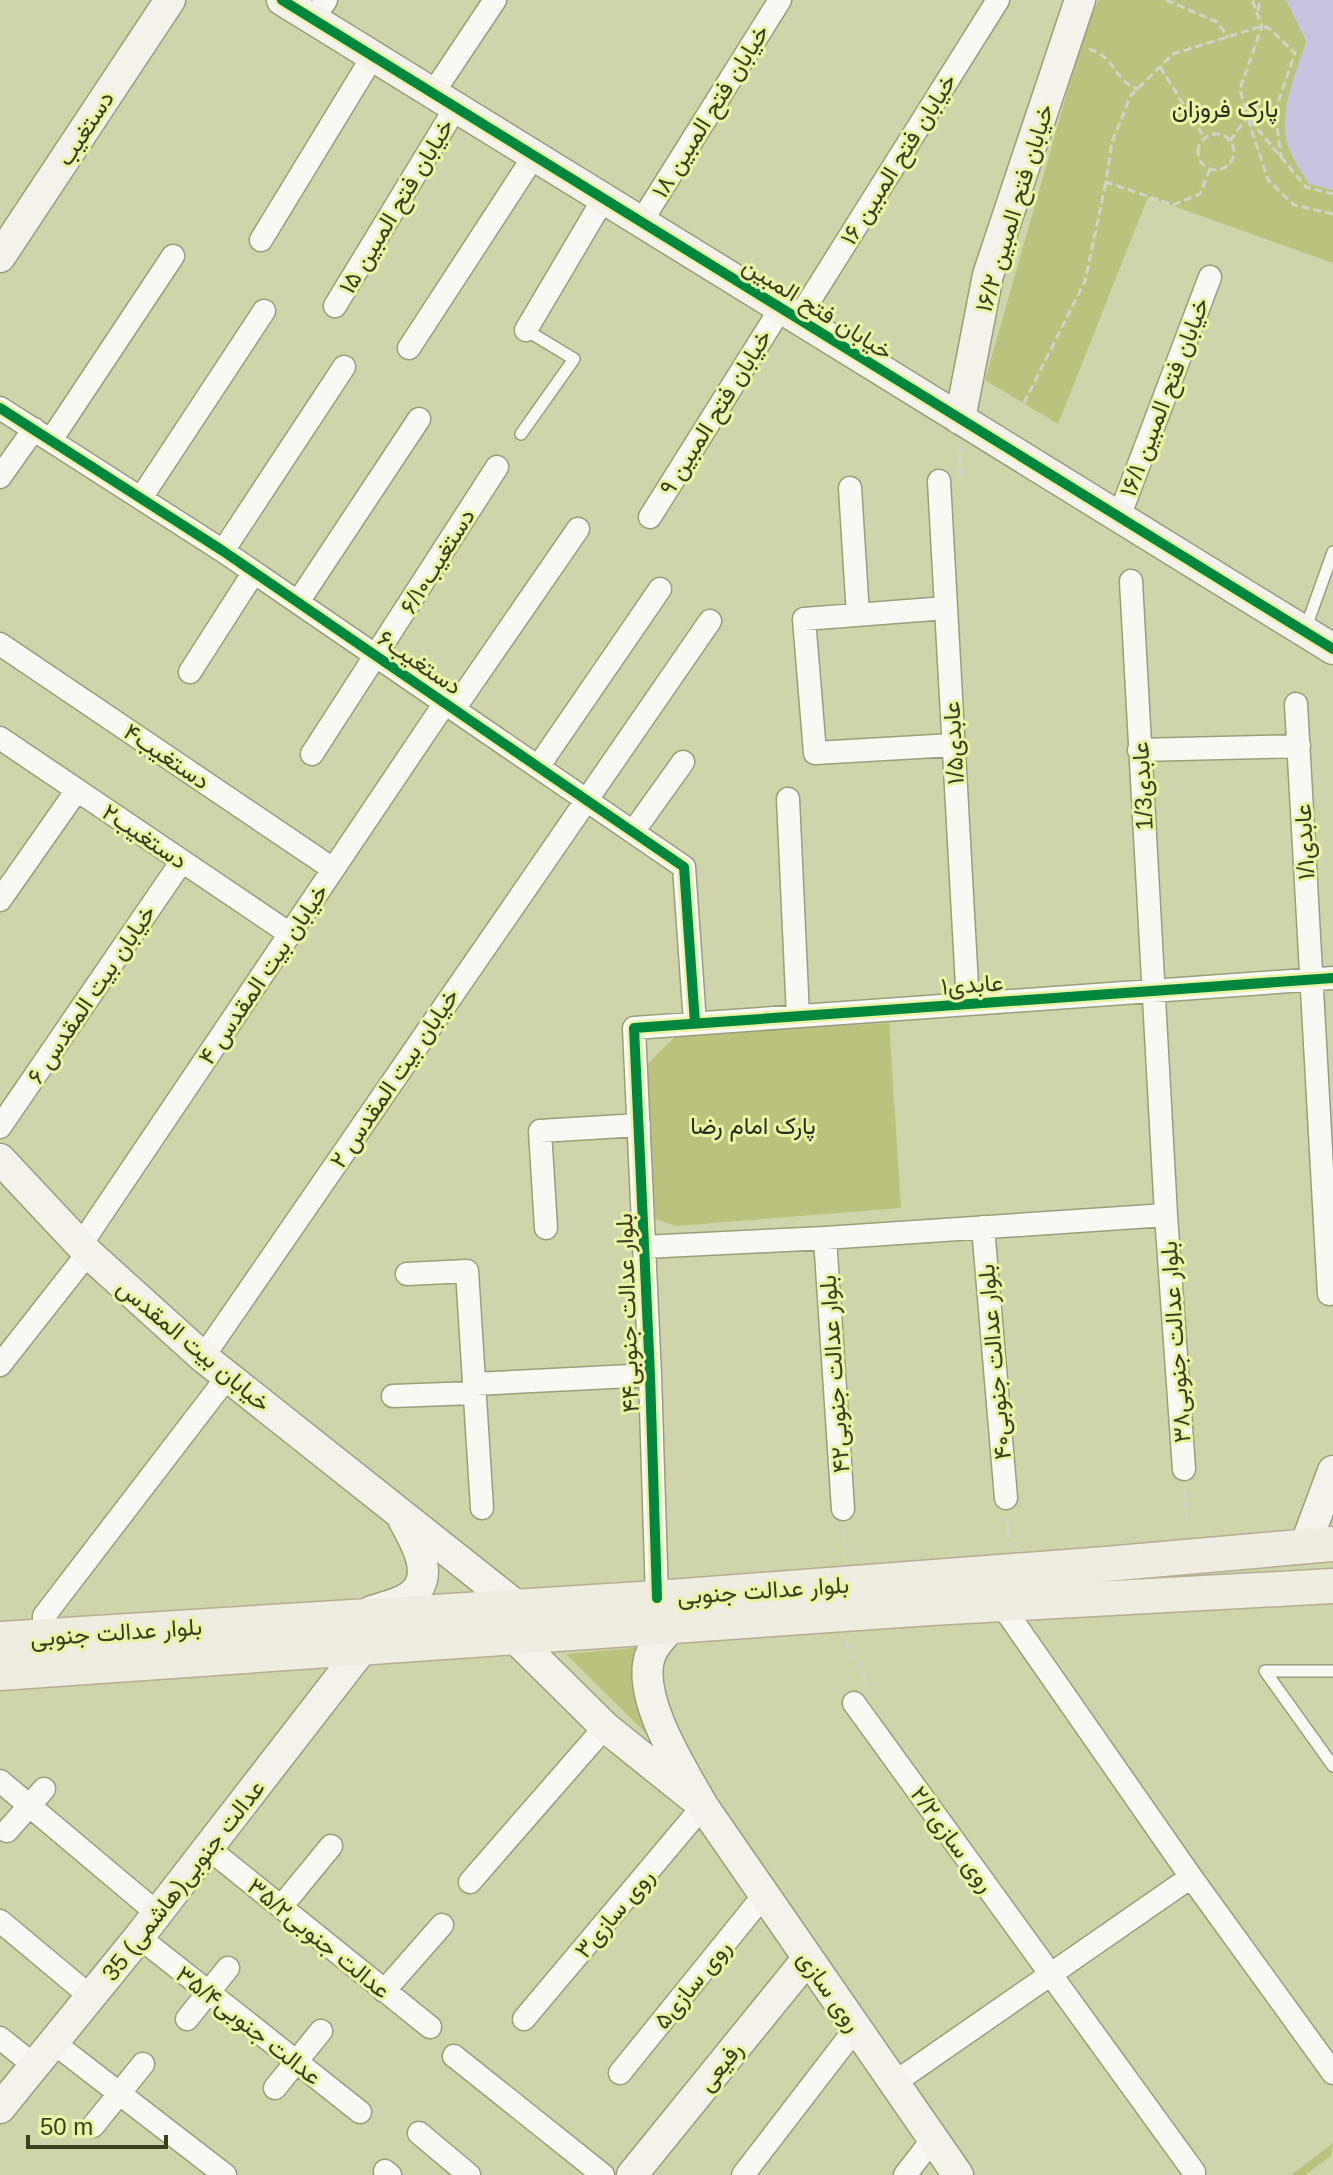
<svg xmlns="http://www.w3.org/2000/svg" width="1333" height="2175" font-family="Helvetica,Vazirmatn,sans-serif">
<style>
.green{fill:#bbc27d}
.water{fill:#c9c2e0}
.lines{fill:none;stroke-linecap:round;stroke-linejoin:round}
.lane-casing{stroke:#9a9e7c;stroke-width:14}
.street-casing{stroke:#9a9e7c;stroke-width:25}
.secondary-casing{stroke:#9a9e7c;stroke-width:33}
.primary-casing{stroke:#b4ae93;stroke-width:37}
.path{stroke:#d2d3c6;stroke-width:3;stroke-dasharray:8 4;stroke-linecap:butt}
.lane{stroke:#f8f9f2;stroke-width:11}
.street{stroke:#f8f9f2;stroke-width:22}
.secondary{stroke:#f4f2eb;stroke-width:30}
.primary{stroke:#efece2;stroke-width:34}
.cycleway-casing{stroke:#eaf3a6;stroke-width:15}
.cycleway{stroke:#00873e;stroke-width:10}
.labels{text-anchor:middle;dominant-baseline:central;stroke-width:6;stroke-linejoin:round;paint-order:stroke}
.park-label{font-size:24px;fill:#2a2c18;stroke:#eaf3a6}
.street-label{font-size:24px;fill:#3b3f1f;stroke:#eaf3a6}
</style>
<rect width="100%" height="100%" fill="#cfd4aa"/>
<path class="green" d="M 1099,0 L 1333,0 L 1333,263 L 1148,197 L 1058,424 L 985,380 L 1087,23 Z
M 889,1023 L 901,1208 L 676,1226 L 652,1218 L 647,1064 L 676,1036 Z
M 644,1647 L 667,1754 L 566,1654 Z
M 1333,2143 L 1331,2156 L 1305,2175 L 1291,2175 Z"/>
<path class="water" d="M 1286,0 L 1333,0 L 1333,190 L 1309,184 C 1303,174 1295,163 1290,151 C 1275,117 1296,75 1306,41 Z"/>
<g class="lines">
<defs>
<path id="lane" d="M 521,434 L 574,359 L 526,330
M 1305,630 L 1333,552
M 1333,1671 L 1265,1671 L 1333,1766"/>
<path id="street" d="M 314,19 L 326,0
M 433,93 L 495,0
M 641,222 L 780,0
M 261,240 L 373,56
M 335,306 L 456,107
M 798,319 L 998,0
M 526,330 L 604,198
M 409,348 L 534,156
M 0,408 L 223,551 L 684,867 L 695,1023
M 51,440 L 173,256
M 0,477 L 34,429
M 939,481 L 968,1004
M 850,488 L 858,615
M 141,498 L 264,311
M 650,517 L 781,308
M 1119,517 L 1210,277
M 223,551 L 344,367
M 1131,581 L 1166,1215 L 1184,1469
M 298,602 L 419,419
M 946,608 L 804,619 L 815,753 L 953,745
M 0,644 L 333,869
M 190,672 L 254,572
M 1296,704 L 1329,1294
M 454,709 L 578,529
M 0,738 L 290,934
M 1139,750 L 1299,746
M 312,754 L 497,467
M 538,767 L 660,589
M 788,799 L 798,1016
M 633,832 L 683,762
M 0,900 L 77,790
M 0,1127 L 182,861
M 983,1227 L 1006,1498
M 546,1228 L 540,1131 L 639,1125
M 825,1238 L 843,1509
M 80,1246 L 445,703
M 644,1247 L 825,1238 L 1166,1215
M 407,1274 L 467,1271 L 482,1508
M 203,1357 L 710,621
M 0,1365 L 88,1253
M 474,1384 L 650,1375
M 393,1396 L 474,1393
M 657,1598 L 650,1375 L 634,1028 L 1333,978
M 1001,1604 L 1191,1877 L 1333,2073
M 44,1637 L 44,1616 L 228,1376
M 854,1703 L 1194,2172
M 0,1781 L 157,1913
M 7,1831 L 44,1789
M 208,1848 L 430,2027
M 470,1882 L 605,1727
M 281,1907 L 331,1846
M 0,1921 L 91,1997
M 139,1937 L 360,2112
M 384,1991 L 442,1925
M 187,2019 L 228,1968
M 524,2019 L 703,1806
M 0,2038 L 35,2066
M 54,2043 L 225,2175
M 454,2056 L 603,2175
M 620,2073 L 764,1895
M 894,2083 L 1191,1877
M 275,2088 L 321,2031
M 93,2126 L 143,2064
M 419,2133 L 469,2175
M 385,2171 L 390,2175
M 743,2175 L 856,2028
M 905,2175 L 933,2139"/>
<path id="secondary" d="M 282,0 L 1333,649
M 0,257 L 170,0
M 960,419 L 988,275 L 1080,0
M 0,1159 L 88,1253 L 203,1357 L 518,1607
M 1305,1546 L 1333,1471
M 372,1611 C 383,1607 399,1604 409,1597 C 437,1578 416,1543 404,1521
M 672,1626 C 664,1635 654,1644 650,1656 C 636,1698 683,1770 703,1806 L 958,2175
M 514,1637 L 605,1727 L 691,1796
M 0,2108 L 139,1937 L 362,1649
M 632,2175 L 808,1958"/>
<path id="primary" d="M 0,1639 L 657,1598 L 1106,1564 L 1333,1544
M 0,1673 L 930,1608 L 1333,1586"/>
</defs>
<use href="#lane" class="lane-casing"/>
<use href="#street" class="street-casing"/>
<use href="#secondary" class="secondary-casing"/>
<use href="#primary" class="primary-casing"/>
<path class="path" d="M 1166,0 L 1217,22 L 1228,37
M 1258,11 L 1260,0
M 1089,49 C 1118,58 1112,80 1138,89
M 1160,67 L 1204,137
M 1248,119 L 1268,180 L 1294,205 L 1333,214
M 1250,120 L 1306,187 L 1333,194
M1198 152a18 18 0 1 1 36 0a18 18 0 1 1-36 0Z
M 1230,141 L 1247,117 L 1240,89 L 1262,26 L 1252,0
M 1210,169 L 1200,194 L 1173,205 L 1106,182 L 1112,142 L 1131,95 L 1173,54 L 1262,26 L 1270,29 L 1295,53 L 1275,111 L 1281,157
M 1024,403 L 1085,281 L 1106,182
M 960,476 L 960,447
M 1185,1489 L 1187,1530
M 1007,1518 L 1009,1546
M 844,1529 L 845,1557
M 845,1641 L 868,1682 L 865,1686"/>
<use href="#lane" class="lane"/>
<use href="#street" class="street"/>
<use href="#secondary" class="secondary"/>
<use href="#primary" class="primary"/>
<defs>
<path id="cycleway" d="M 282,0 L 1333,649
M 0,408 L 223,551 L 684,867 L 695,1023
M 657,1598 L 650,1375 L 634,1028 L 1333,978"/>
</defs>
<use href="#cycleway" class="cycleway-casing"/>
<use href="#cycleway" class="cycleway"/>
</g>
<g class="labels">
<g class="park-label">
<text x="1225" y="108">پارک فروزان</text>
<text x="753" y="1125">پارک امام رضا</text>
</g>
<g class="street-label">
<text transform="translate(710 111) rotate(-58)">خیابان فتح المبین ۱۸</text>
<text transform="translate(85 128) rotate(-57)">دستغیب</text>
<text transform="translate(898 159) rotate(-58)">خیابان فتح المبین ۱۶</text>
<text transform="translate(396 206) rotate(-59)">خیابان فتح المبین ۱۵</text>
<text transform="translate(1014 208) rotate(-73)">خیابان فتح المبین ۱۶/۲</text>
<text transform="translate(818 308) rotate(32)">خیابان فتح المبین</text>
<text transform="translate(1164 397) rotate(-69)">خیابان فتح المبین ۱۶/۱</text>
<text transform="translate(715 412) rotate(-58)">خیابان فتح المبین ۹</text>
<text transform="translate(437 561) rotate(-58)">دستغیب۶/۱۰</text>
<text transform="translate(420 662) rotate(34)">دستغیب۶</text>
<text transform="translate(953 743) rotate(-93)">عابدی۱/۵</text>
<text transform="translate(167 756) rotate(34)">دستغیب۴</text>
<text transform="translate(1142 786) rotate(-93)">عابدی1/3</text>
<text transform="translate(145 836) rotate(34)">۲دستغیب</text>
<text transform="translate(1304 842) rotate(-93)">عابدی۱/۱</text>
<text transform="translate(263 974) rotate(-56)">خیابان بیت المقدس ۴</text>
<text transform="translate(972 984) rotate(-4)">۱عابدی</text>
<text transform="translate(91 994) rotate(-56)">خیابان بیت المقدس ۶</text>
<text transform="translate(394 1078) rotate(-56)">خیابان بیت المقدس ۲</text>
<text transform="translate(627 1313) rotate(-92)">بلوار عدالت جنوبی۴۴</text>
<text transform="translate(1175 1342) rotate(-94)">بلوار عدالت جنوبی۳۸</text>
<text transform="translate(194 1345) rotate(40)">خیابان بیت المقدس</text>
<text transform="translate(994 1362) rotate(-95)">بلوار عدالت جنوبی۴۰</text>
<text transform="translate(834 1374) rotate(-94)">بلوار عدالت جنوبی۴۲</text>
<text transform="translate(763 1590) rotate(-4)">بلوار عدالت جنوبی</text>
<text transform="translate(116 1632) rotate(-4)">بلوار عدالت جنوبی</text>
<text transform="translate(953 1839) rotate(54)">روی سازی۲/۲</text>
<text transform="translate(183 1880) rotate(-52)">35 عدالت جنوبی(هاشمی)</text>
<text transform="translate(614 1913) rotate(-50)">روی سازی۳</text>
<text transform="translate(319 1938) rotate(39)">عدالت جنوبی۳۵/۲</text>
<text transform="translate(692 1984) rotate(-51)">روی سازی۵</text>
<text transform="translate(830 1991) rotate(55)">روی سازی</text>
<text transform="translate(249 2025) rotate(38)">عدالت جنوبی۳۵/۴</text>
<text transform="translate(720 2066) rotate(-51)">رفیعی</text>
</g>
</g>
<path d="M28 2135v12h138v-12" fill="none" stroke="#3b3f1f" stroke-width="4"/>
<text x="40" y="2135" font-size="24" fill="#3b3f1f" stroke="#eaf3a6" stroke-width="6" paint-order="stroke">50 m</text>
</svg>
